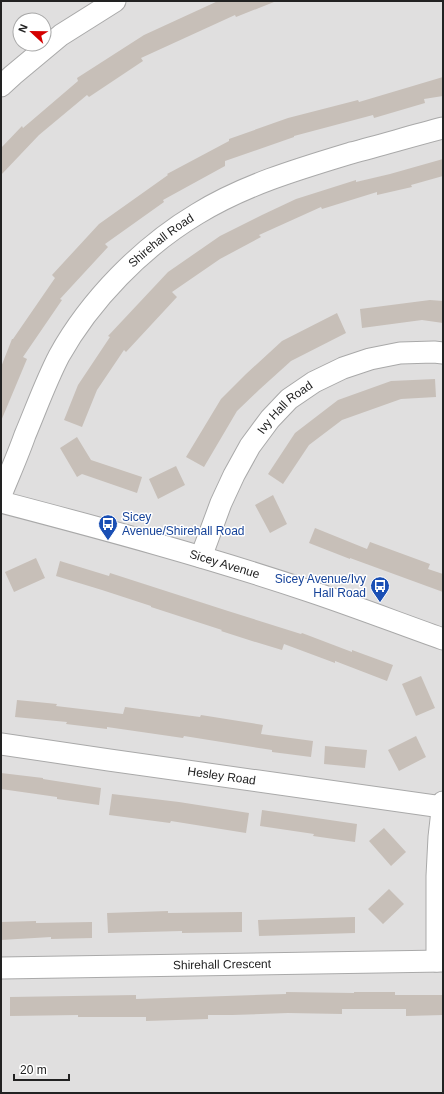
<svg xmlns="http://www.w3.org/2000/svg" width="444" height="1094" font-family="Helvetica,sans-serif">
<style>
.residential{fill:#e0dfdf;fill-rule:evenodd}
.building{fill:#c7bfb8}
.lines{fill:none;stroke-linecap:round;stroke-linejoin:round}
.minor-casing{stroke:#a9a9a9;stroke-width:23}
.minor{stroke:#fff;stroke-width:21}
.labels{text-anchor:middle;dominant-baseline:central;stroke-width:3;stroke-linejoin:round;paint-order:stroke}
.street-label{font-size:12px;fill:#222;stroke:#fff}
.transit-label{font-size:12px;fill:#164399;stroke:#fff;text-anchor:start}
</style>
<rect width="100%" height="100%" fill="#f2efe9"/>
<path class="residential" d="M 1,1 L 443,1 L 443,1093 L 1,1093 ZM 20,20 L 44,20 L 44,44 L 20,44 Z"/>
<path class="building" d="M 218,1 L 274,1 L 274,2 L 236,17 L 235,15 L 141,58 L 143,61 L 89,97 L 87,95 L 39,135 L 1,175 L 1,148 L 22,126 L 23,128 L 78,81 L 77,78 L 144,35 Z
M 443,77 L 443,96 L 424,99 L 425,103 L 374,118 L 373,115 L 294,136 L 294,137 L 225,161 L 225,166 L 163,200 L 164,202 L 105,244 L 108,247 L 60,299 L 62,300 L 23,357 L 27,359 L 1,421 L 1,367 L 12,339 L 13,339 L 55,278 L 52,275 L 99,224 L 168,175 L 167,174 L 229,141 L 229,139 L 288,118 L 358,100 L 359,102 Z
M 443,159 L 443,176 L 411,185 L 412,187 L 377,195 L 377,192 L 322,209 L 321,207 L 259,235 L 261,237 L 220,259 L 172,292 L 177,297 L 126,352 L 124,350 L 97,390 L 82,427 L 64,420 L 78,385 L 110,337 L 108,336 L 168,272 L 220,236 L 262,215 L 296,199 L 356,180 L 356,182 L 390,174 Z
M 430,300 L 443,301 L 443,323 L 422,320 L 362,328 L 360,309 Z
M 337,313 L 346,333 L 291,361 L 260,389 L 237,411 L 204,467 L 186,457 L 221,399 L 246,374 L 282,341 Z
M 435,379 L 436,397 L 401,399 L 342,420 L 309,445 L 283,484 L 268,474 L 295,433 L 338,400 L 391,381 Z
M 77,437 L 91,460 L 142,477 L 137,493 L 82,474 L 77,477 L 60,448 Z
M 176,466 L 185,485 L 158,499 L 149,479 Z
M 273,495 L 287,524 L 270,533 L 255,505 Z
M 315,528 L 367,549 L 370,542 L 430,564 L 428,569 L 443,574 L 443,592 L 350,558 L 350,559 L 309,543 Z
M 36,558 L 45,578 L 14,592 L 5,572 Z
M 60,561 L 109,576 L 110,573 L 228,611 L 301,634 L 302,633 L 352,652 L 352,650 L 393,665 L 387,681 L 335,661 L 335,663 L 284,644 L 282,650 L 252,641 L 221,631 L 222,630 L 151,607 L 151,606 L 102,590 L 56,576 Z
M 421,676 L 435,708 L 416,716 L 402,684 Z
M 17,700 L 57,704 L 56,706 L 123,714 L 125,707 L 200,717 L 201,715 L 263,725 L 261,734 L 313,741 L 311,757 L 272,752 L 272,750 L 184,736 L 183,738 L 107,727 L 107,729 L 66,724 L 67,722 L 15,717 Z
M 416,736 L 426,757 L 399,771 L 388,750 Z
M 325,746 L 367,750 L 365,768 L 324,764 Z
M 1,773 L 43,778 L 43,779 L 101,788 L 99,805 L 57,799 L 57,797 L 1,789 Z
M 112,794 L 179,802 L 249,813 L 246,833 L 171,821 L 170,823 L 109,815 Z
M 262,810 L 357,824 L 355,842 L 313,836 L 314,834 L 260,826 Z
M 384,828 L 406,852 L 391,866 L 369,841 Z
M 389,889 L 404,904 L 383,924 L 368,909 Z
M 168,911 L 168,913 L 242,912 L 242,932 L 182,933 L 182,931 L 108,933 L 107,913 Z
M 355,917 L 355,933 L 259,936 L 258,920 Z
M 36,921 L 36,923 L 92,922 L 92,938 L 51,939 L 51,937 L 1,940 L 1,922 Z
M 286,992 L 354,993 L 354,992 L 395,992 L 395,995 L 443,995 L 443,1015 L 406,1016 L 406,1009 L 342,1009 L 342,1014 L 288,1013 L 232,1015 L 208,1015 L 208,1019 L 146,1021 L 146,1017 L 78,1017 L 78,1015 L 10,1016 L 10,997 L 136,995 L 136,999 L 286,994 Z"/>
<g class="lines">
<defs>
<g id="minor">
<path d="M 1,86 L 13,75 L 61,35 L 115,1"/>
<path id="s1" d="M 1,495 C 9,475 18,455 25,435 C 36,409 46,381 59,356 C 90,300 142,247 197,214 C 244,185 298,169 351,153 C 382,145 412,136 443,128"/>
<path id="s2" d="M 1,502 C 104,529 208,557 309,591 C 354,606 398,623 443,639"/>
<path id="s3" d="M 201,557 L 221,503 L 234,475 L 250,446 L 270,419 L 289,399 L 314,382 L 343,368 L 370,359 L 400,353 L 434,352 L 443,353"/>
<path id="s4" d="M 1,744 L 109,760 L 442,807"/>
<path d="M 437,961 L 437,876 L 439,837 L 443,802"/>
<path id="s5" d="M 1,968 L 443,961"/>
</g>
</defs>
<use href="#minor" class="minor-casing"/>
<use href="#minor" class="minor"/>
</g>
<defs>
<symbol id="bus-pin" viewBox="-11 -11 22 30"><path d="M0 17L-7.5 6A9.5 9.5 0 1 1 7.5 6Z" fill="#1a4fb4" stroke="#fff"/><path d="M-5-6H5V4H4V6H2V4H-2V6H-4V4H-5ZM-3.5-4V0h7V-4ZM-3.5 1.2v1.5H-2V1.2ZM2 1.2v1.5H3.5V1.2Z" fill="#fff"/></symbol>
</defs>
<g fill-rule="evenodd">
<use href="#bus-pin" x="97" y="513" width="22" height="30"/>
<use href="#bus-pin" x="369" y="575" width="22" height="30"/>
</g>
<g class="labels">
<g class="street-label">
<text stroke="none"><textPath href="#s1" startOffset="306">Shirehall Road</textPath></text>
<text stroke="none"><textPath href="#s3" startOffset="174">Ivy Hall Road</textPath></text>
<text stroke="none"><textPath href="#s2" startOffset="232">Sicey Avenue</textPath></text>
<text stroke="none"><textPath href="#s4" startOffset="223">Hesley Road</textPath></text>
<text stroke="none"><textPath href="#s5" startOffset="221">Shirehall Crescent</textPath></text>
</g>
<g class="transit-label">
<text x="122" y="517">Sicey<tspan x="122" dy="14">Avenue/Shirehall Road</tspan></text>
<text x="366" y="579" text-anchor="end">Sicey Avenue/Ivy<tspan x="366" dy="14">Hall Road</tspan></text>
</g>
</g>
<rect width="444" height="1094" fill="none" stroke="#222222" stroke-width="4"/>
<g transform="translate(32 32) rotate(292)"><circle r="19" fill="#ffffff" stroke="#a7a7a7"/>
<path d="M0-3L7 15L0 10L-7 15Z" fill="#d40000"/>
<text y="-6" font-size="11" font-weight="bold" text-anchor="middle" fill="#222222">N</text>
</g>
<path d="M14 1074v6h55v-6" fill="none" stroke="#222222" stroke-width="2"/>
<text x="20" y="1074" font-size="12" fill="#222222" stroke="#ffffff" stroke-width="3" paint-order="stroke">20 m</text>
</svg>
